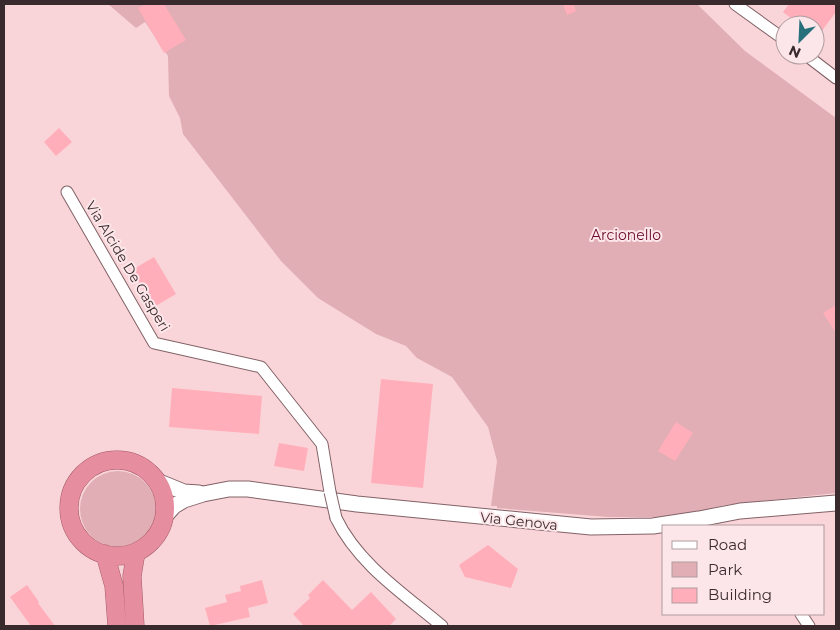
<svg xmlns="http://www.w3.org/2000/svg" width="840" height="630" font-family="Montserrat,sans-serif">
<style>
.green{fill:#e1aeb5}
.building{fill:#ffaeba}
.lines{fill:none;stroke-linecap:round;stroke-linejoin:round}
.minor-casing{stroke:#826267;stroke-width:13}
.secondary-casing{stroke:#826267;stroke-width:17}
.trunk-casing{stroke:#a55968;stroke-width:19}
.minor{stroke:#fff;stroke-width:11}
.secondary{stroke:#fff;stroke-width:15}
.trunk{stroke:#e68e9f;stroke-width:18}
.minor-bridge-casing{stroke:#826267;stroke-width:13;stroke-linecap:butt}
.minor-bridge{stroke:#fff;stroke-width:11}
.labels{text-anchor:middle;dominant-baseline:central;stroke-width:4;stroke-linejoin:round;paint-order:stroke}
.park-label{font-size:14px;fill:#680a29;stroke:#fde6e9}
.street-label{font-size:14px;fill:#392b2d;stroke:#fde6e9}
</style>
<rect width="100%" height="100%" fill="#f9d5d9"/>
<path class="green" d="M 108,4 L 697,4 L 745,51 L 836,118 L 836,493 L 725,505 L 673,517 L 608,517 L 497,508 L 497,506 L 491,506 L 497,461 L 488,427 L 452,377 L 417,358 L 406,346 L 376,334 L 318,298 L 281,261 L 183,134 L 180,118 L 169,96 L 168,56 L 145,22 L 136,28 Z
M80 509a38 38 0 1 1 76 0a38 38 0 1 1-76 0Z"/>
<path class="building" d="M 146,4 L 164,4 L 186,40 L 164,53 L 138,8 Z
M 563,4 L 573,4 L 576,11 L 567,15 Z
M 789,4 L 836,4 L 836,12 L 815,40 L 815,25 L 800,25 L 783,12 Z
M 59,128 L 72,142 L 56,156 L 44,142 Z
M 154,257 L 176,294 L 154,307 L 132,270 Z
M 836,305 L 836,333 L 823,313 Z
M 381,379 L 433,384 L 423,488 L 371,483 Z
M 172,388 L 262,396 L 259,434 L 169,427 Z
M 676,422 L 693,433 L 675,461 L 658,451 Z
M 279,443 L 308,448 L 304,471 L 274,466 Z
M 488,545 L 518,569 L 511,588 L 465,577 L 459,565 Z
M 262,580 L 268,603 L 248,608 L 250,617 L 210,626 L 205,608 L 227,602 L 225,595 L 241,591 L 240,586 Z
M 323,580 L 352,610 L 371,592 L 396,619 L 389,626 L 304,626 L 293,614 L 310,598 L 308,595 Z
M 27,585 L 39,602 L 38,603 L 55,626 L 31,626 L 10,597 Z"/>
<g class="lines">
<defs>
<path id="minor" d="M 735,4 L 785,40
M 806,55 L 836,78
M 67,192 L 154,343 L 261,367 L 322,444 L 330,492
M 336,518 C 358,564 404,594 442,626
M 801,614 L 809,626"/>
<path id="secondary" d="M 157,481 L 184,492 L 199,493
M 165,516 L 174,506 L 184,500 L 203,494 L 229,489 L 248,489 L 357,504 L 591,527 L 653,526 L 699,519 L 740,511 L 836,503"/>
<path id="trunk" d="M69 508a48 48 0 1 1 96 0a48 48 0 1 1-96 0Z
M 105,554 L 114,586 L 117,626
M 135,626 L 132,576 L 136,552"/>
</defs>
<use href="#minor" class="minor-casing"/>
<use href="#secondary" class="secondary-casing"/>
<use href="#trunk" class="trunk-casing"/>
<use href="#minor" class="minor"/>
<use href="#secondary" class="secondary"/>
<use href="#trunk" class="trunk"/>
<defs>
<path id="minor-bridge" d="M 330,492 L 336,518"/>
</defs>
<use href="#minor-bridge" class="minor-bridge-casing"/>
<use href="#minor-bridge" class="minor-bridge"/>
</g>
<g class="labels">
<g class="park-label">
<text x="626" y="235">Arcionello</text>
</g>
<g class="street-label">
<text transform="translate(128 266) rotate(59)">Via Alcide De Gasperi</text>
<text transform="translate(519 521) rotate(6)">Via Genova</text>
</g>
</g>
<rect width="840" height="630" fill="none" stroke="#392b2d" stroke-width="10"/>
<rect x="662" y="525" width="162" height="90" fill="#fde6e9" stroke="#af9b9e"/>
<rect x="672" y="541" width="25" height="8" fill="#ffffff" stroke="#af9b9e"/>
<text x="708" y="550" font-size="15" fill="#392b2d">Road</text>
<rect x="672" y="562" width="25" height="15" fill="#e1aeb5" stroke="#af9b9e"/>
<text x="708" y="575" font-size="15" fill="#392b2d">Park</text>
<rect x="672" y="588" width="25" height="15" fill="#ffaeba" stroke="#af9b9e"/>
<text x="708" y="600" font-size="15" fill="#392b2d">Building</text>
<g transform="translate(800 40) rotate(204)"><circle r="24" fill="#fde6e9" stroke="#af9b9e"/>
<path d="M0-4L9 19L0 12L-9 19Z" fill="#276f7b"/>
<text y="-8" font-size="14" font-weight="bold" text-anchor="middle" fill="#392b2d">N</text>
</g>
</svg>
